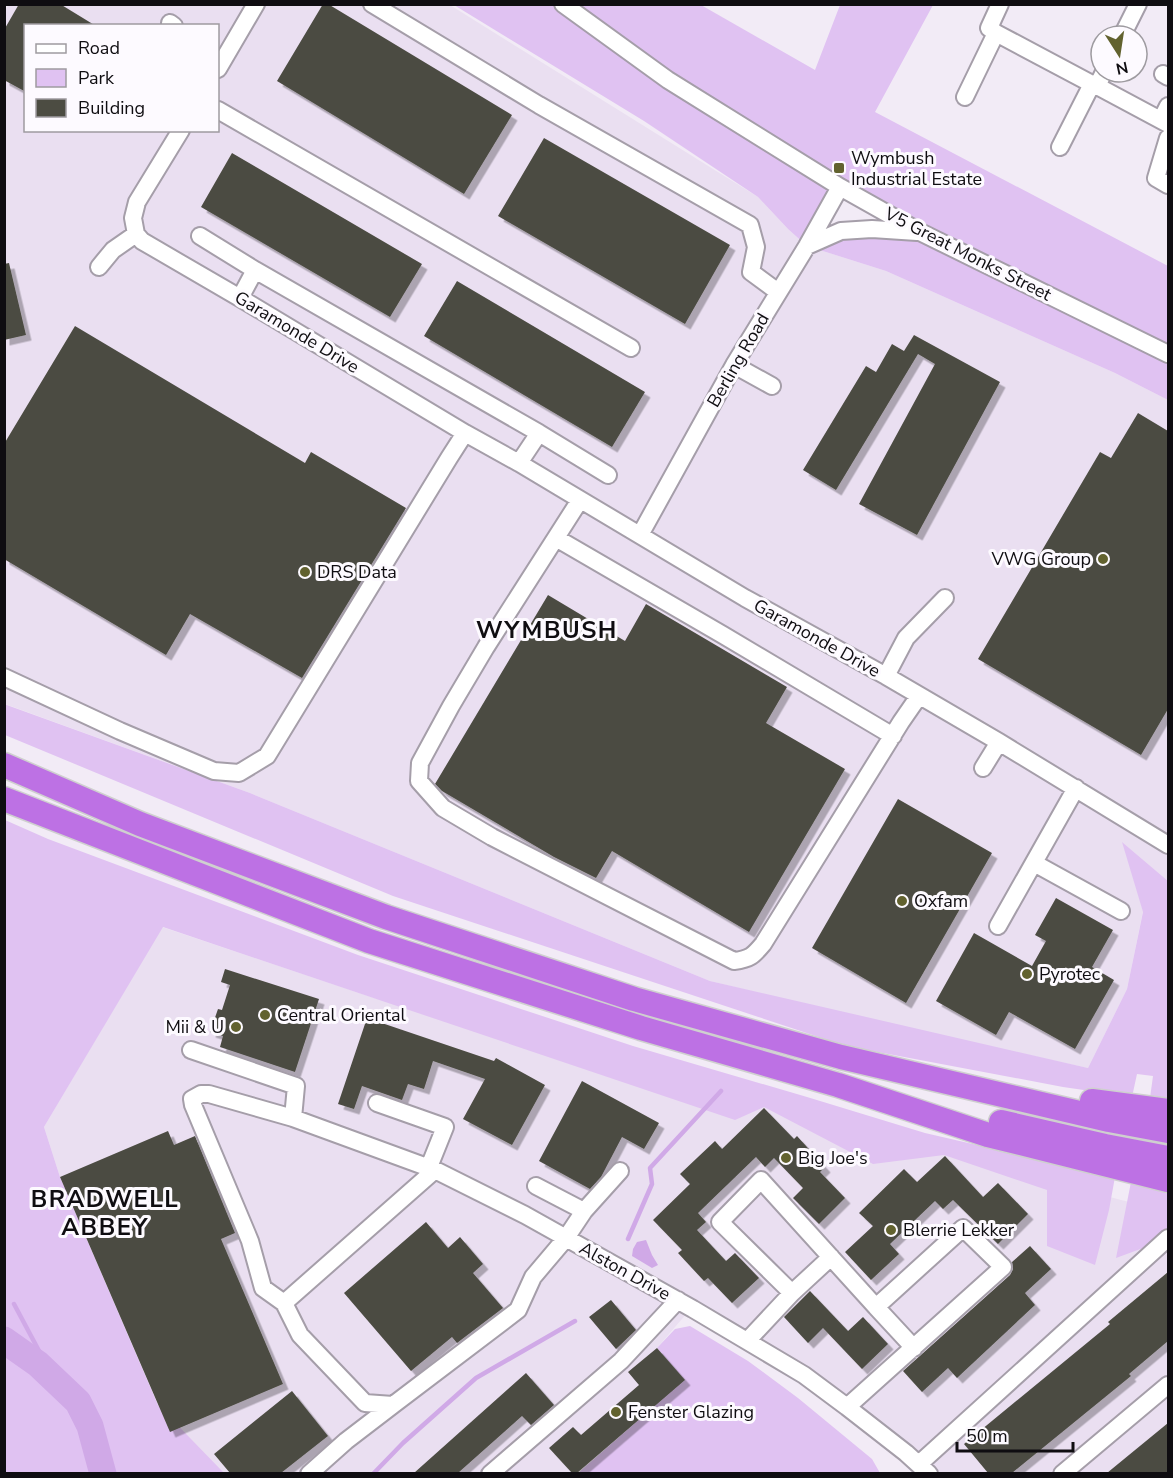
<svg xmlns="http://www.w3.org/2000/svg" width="1173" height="1478" font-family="'Nunito Sans',sans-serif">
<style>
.built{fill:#eadff1;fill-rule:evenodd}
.green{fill:#e0c2f2;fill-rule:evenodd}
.water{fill:#d0a9e7}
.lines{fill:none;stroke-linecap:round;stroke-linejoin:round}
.stream{stroke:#d0a9e7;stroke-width:4.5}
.river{stroke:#d0a9e7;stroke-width:27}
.building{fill:#4c4c42;filter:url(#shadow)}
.minor-casing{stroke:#a59ea9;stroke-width:20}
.highway-casing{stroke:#cfcfcf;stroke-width:27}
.minor{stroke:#fff;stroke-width:16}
.highway{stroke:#bd71e4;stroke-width:24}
.poi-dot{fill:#62622f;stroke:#fdfaff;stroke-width:2}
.labels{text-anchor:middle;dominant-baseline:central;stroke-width:6;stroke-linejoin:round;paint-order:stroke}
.poi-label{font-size:18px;fill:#0f0d11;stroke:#fdfaff;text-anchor:start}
.street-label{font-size:18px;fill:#0f0d11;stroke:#fdfaff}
.district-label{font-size:24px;font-weight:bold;letter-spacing:1.5px;fill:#0f0d11;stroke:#fdfaff}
</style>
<defs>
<filter id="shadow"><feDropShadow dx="5.5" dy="5.5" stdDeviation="0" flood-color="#0004"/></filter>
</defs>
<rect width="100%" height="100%" fill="#f2ebf6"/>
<path class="built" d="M 9,4 L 450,5 L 758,197 L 788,229 L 807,246 L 886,271 L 1115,373 L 1168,400 L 1168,881 L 1123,843 L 1143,911 L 1127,989 L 1088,1068 L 878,1022 L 710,981 L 250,793 L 5,704 L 4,13 ZM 26,26 L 218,26 L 218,130 L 26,130 Z
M 162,927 L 371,997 L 1121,1200 L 1168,1211 L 1168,1473 L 941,1473 L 849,1408 L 694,1305 L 657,1348 L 685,1380 L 577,1473 L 212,1473 L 170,1432 L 60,1177 L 44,1127 Z"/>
<path class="green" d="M 454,5 L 701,5 L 815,70 L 840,5 L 933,5 L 875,112 L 1168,266 L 1168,400 L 1115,373 L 886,271 L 807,246 L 788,229 L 758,197 L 644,121 ZM 840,187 L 918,232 L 872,229 L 807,245 Z
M 4,704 L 250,793 L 710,981 L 1088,1068 L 1127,989 L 1143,912 L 1122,842 L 1168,881 L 1168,1101 L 1150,1098 L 1153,1076 L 1137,1074 L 1132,1097 L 1063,1087 L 846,1046 L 393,896 L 5,735 Z
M 5,820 L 48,839 L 358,955 L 633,1046 L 807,1097 L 925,1133 L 1115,1177 L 1109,1210 L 1095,1265 L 1047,1246 L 1047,1190 L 944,1155 L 873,1164 L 764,1107 L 735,1120 L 163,927 L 44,1127 L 60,1177 L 158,1405 L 224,1473 L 5,1474 Z
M 1131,1182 L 1168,1191 L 1168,1229 L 1154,1244 L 1116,1258 Z
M 690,1326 L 748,1361 L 798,1398 L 872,1459 L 880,1473 L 577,1474 L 684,1380 L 657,1348 L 675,1329 Z"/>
<path class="water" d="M 646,1240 L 652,1255 L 658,1265 L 652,1268 L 632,1256 L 633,1249 L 637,1242 Z"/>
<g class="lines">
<path class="stream" d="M 628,1239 L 652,1184 L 650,1168 L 721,1091
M 14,1304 L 54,1379
M 373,1474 L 403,1443 L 476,1378 L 575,1321"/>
<path class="river" d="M 4,1340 L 38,1364 L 78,1402 L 90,1426 L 103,1474"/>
</g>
<path class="building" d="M 19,4 L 60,4 L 96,26 L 26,26 L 26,92 L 4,80 L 4,30 Z
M 323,4 L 328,4 L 512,115 L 464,194 L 277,81 Z
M 544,138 L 730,245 L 685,324 L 498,216 Z
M 232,153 L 422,264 L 390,317 L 201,207 Z
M 9,263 L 26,335 L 4,340 L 4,264 Z
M 457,281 L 645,392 L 612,447 L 424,336 Z
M 75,326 L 305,463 L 311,452 L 406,508 L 302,678 L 190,614 L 166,655 L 4,559 L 4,444 Z
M 914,335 L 1000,382 L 917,535 L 859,504 L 935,364 L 918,354 L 836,490 L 803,470 L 866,366 L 876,372 L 892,344 L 904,351 Z
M 1138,413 L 1168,431 L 1168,709 L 1141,755 L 978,659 L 1100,452 L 1111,458 Z
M 548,595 L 625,641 L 646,604 L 787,687 L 766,723 L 845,769 L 749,932 L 612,851 L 596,878 L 554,857 L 442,791 L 435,784 Z
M 898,799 L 992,853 L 906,1003 L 812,948 Z
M 1056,898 L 1113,930 L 1092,967 L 1114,980 L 1075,1049 L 1009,1012 L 996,1035 L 936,1001 L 974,933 L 1032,966 L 1046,941 L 1035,935 Z
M 225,969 L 319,999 L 295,1072 L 220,1047 L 223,1036 L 210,1032 L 218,1009 L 222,1010 L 230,985 L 221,982 Z
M 367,1018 L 494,1061 L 496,1058 L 545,1085 L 512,1145 L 463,1119 L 485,1079 L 433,1061 L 424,1089 L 408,1084 L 402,1100 L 362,1086 L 354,1109 L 338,1104 Z
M 582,1081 L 659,1123 L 644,1149 L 622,1137 L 601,1177 L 590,1189 L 539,1161 Z
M 764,1108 L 794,1139 L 797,1136 L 825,1167 L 820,1172 L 845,1198 L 819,1224 L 793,1198 L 803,1188 L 774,1158 L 765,1167 L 756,1157 L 698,1213 L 706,1222 L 697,1230 L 726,1261 L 735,1253 L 759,1278 L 732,1303 L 708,1278 L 704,1281 L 678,1253 L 682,1250 L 653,1220 L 690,1184 L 680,1174 L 715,1141 L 722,1149 Z
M 168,1131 L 174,1145 L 195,1136 L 235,1233 L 221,1239 L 283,1384 L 170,1432 L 60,1177 Z
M 945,1156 L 983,1197 L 998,1183 L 1028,1214 L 998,1244 L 953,1200 L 943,1209 L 935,1201 L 890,1244 L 899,1254 L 871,1280 L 845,1252 L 873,1226 L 859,1213 L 904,1169 L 917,1182 Z
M 426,1222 L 448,1248 L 460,1237 L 483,1264 L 473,1273 L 503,1308 L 457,1343 L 452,1337 L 411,1371 L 344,1293 Z
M 1030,1246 L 1051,1269 L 1025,1293 L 1035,1305 L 957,1378 L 948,1368 L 922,1392 L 903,1371 L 1010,1275 L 1013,1269 L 1012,1262 Z
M 1168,1272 L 1168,1341 L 1129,1374 L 1131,1376 L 1012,1473 L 988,1473 L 964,1444 L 1110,1324 L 1108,1322 Z
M 810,1291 L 848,1331 L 863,1317 L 888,1344 L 862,1369 L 823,1328 L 808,1343 L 784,1317 Z
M 611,1300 L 636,1330 L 616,1349 L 589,1317 Z
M 657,1348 L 685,1380 L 577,1473 L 572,1473 L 549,1448 L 573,1427 L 581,1435 L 639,1385 L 628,1372 Z
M 526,1373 L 554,1405 L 531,1425 L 522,1416 L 458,1473 L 414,1473 Z
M 292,1391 L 328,1436 L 281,1473 L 230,1473 L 214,1454 Z
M 1168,1423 L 1168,1473 L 1107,1473 Z"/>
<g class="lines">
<defs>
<path id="minor" d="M 372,4 L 539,105 L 750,225 L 756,247 L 751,272 L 778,292
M 563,4 L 668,80 L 840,187 L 920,232 L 1168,354
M 170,23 L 174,26
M 996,33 L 989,28 L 1000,4
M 1122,36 L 1138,4
M 218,69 L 256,4
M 1104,72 L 1097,86 L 1168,124
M 1163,74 L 1168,77
M 965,97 L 996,33 L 1092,84
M 218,110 L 631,348
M 1161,120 L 1168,106
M 181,130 L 137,202 L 133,218 L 136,234 L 142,241 L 240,298 L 465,433 L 519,463 L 745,598 L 886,676 L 999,742 L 1168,845
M 1168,138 L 1156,178 L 1168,185
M 1060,147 L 1092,84 L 1097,86
M 200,236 L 255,270 L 240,298
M 807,246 L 841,231 L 872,229 L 917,232
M 99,267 L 113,250 L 136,234
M 255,270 L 539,433 L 519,463
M 734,365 L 772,386
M 539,433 L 608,475
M 580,500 L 486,647 L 451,706 L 420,763 L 419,781 L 443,808 L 492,837 L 734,961 C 750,959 753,956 763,944 L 901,722 L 919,696
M 640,535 L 734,365 L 807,246 L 840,187
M 556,538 L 723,635 L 893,736
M 886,676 L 906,638 L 945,598
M 4,677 L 120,731 L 214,771 L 239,773 L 267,756 L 449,458 L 465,433
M 983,768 L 999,742
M 1034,863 L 1121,911
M 998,926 L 1076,788
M 191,1050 L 296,1086 L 293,1118
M 377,1103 L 445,1127 L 429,1167
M 435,1170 L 284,1303 L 263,1288 L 250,1241 L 193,1105 L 192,1099 L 201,1094 L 209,1094 L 293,1118 L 435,1170 L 525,1215 L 693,1309 L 804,1375 L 847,1407 L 906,1453 L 929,1474
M 536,1186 L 584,1211
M 792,1293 L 831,1257
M 284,1303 L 300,1335 L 365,1403 L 393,1405 L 518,1310 L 533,1277 L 566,1238 L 584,1211 L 620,1171
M 876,1307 L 914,1348
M 748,1340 L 792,1293 L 720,1222 L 761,1180 L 876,1307 L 963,1228 L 1003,1267 L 847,1407
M 919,1464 L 1168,1238
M 309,1474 L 346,1441 L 393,1405
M 490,1474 L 621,1361 L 678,1300
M 1062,1474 L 1168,1385"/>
<path id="highway" d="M 4,765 L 140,824 L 386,917 L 634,999 L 841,1057 L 1109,1120 L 1168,1131
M 4,799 L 369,941 L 641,1028 L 838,1085 L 988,1135 L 1168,1180
M 1092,1101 L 1168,1111
M 1001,1122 L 1105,1146 L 1168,1158"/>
</defs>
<use href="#minor" class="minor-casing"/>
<use href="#highway" class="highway-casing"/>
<use href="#minor" class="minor"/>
<use href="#highway" class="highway"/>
</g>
<g class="poi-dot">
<rect x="833" y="162" width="12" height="12" rx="3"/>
<circle cx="1103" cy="559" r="6"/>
<circle cx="305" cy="572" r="6"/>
<circle cx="902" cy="901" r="6"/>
<circle cx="1027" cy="974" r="6"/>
<circle cx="265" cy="1015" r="6"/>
<circle cx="236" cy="1027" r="6"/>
<circle cx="786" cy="1158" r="6"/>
<circle cx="891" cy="1230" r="6"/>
<circle cx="616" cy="1412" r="6"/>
</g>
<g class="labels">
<g class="poi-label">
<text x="851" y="158">Wymbush<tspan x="851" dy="21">Industrial Estate</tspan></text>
<text x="1091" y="559" text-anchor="end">VWG Group</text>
<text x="317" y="572">DRS Data</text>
<text x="914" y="901">Oxfam</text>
<text x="1039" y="974">Pyrotec</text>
<text x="277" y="1015">Central Oriental</text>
<text x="224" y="1027" text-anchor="end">Mii &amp; U</text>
<text x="798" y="1158">Big Joe's</text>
<text x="903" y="1230">Blerrie Lekker</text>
<text x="628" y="1412">Fenster Glazing</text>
</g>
<g class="street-label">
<text transform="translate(968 254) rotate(27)">V5 Great Monks Street</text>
<text transform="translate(297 332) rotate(31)">Garamonde Drive</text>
<text transform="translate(738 360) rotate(-60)">Berling Road</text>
<text transform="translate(817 638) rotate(29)">Garamonde Drive</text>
<text transform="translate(625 1271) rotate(29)">Alston Drive</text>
</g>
<g class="district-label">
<text x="547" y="630">WYMBUSH</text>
<text x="105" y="1199">BRADWELL<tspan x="105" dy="28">ABBEY</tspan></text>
</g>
</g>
<rect width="1173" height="1478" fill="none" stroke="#0f0d11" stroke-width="12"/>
<rect x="24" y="24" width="195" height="108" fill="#fdfaff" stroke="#9e9ba0" stroke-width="1.5"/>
<rect x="36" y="44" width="30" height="9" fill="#ffffff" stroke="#9e9ba0" stroke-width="1.5"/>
<text x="78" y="54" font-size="18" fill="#0f0d11">Road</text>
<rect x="36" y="69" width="30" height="18" fill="#e0c2f2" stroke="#9e9ba0" stroke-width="1.5"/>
<text x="78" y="84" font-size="18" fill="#0f0d11">Park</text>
<rect x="36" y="99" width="30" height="18" fill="#4c4c42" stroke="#9e9ba0" stroke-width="1.5"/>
<text x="78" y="114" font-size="18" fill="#0f0d11">Building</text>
<g transform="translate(1119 54) rotate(168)"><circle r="28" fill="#fdfaff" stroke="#9e9ba0" stroke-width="1.5"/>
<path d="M0-4.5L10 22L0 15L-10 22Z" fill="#62622f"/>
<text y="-9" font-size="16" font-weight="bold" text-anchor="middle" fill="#0f0d11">N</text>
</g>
<path d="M957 1442v9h116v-9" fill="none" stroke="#0f0d11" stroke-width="3"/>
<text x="966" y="1442" font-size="18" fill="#0f0d11" stroke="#fdfaff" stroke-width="4.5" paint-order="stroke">50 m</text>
</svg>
